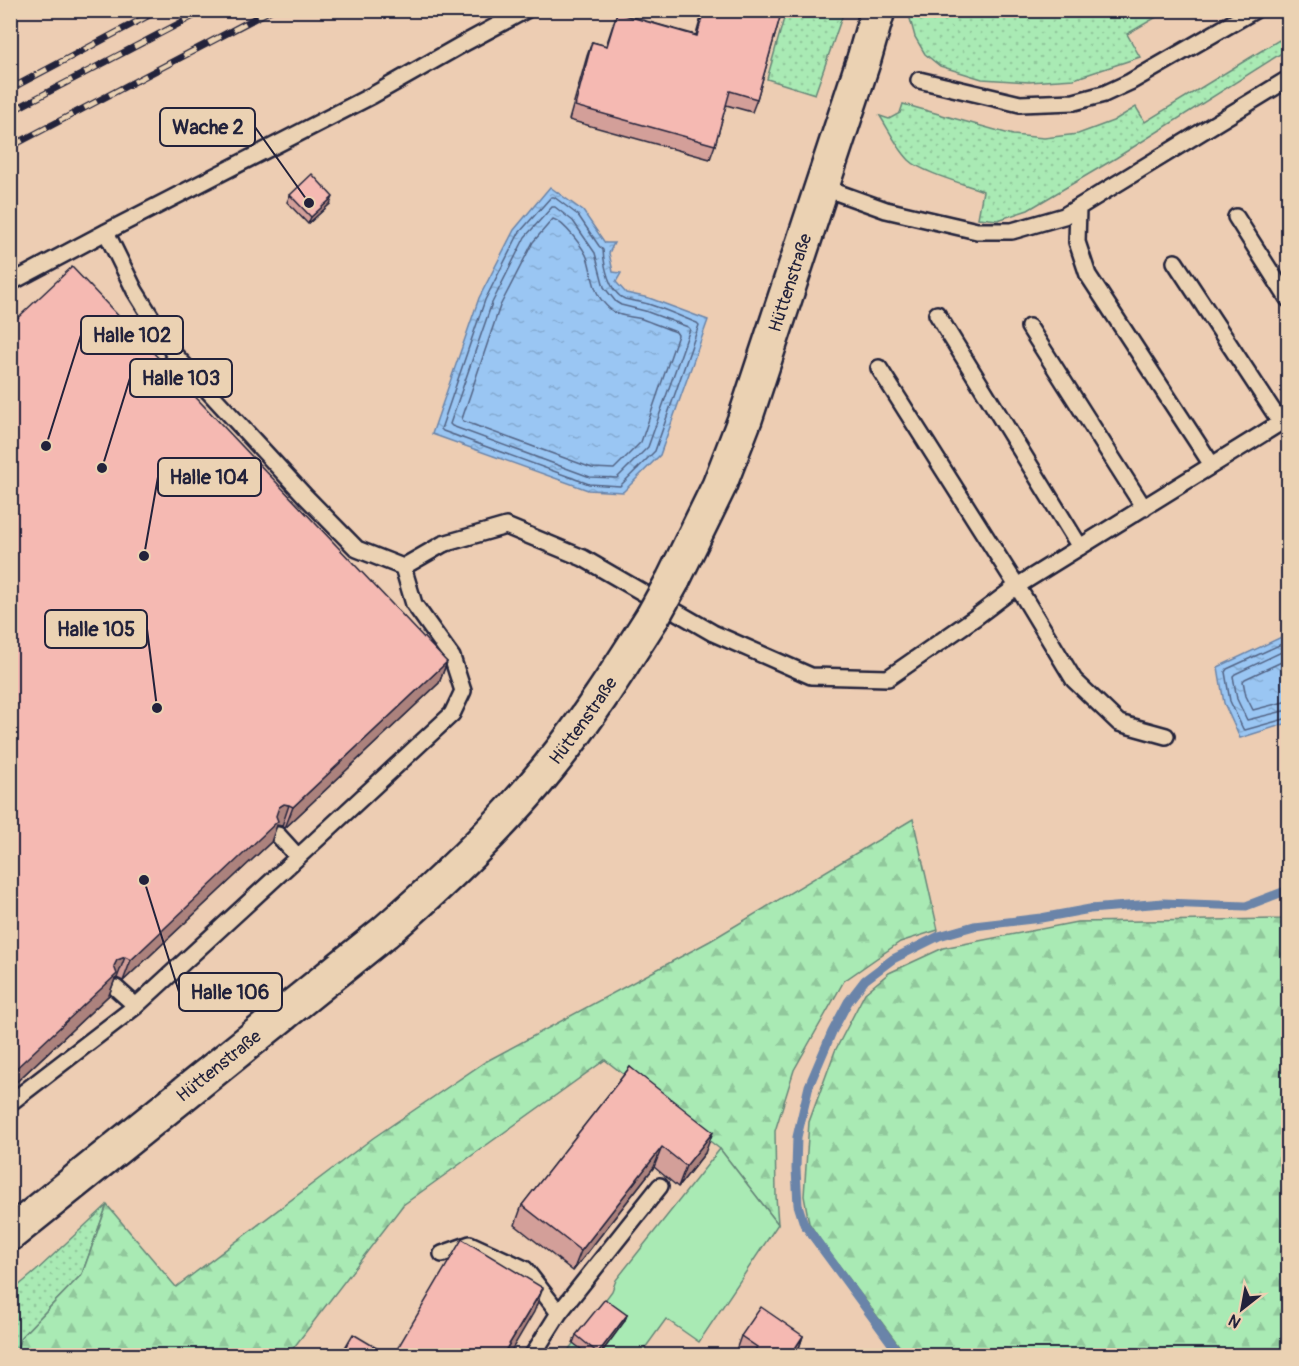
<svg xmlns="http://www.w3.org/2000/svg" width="1299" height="1366" font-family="Pangolin,sans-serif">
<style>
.grass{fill:url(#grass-dots);stroke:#668678;stroke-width:1.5}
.forest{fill:url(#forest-firs);stroke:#668678;stroke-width:1.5}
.garden{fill:#a9eab4;stroke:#668678;stroke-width:1.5}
.water{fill:url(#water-ripples);stroke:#6a84a9;stroke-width:1.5}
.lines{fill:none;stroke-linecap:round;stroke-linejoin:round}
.shore{stroke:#526485;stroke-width:1.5}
.stream{stroke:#6a84a9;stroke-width:9}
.service-casing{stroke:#22223b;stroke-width:20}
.secondary-casing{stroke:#22223b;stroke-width:38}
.service{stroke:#ebd2b3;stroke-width:15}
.secondary{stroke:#ebd2b3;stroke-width:33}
.rail-casing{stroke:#22223b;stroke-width:7}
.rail{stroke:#ebd2b3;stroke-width:4.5;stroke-dasharray:14;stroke-linecap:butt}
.secondary-bridge-casing{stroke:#22223b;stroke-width:38;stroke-linecap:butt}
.secondary-bridge{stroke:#ebd2b3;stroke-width:33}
.wall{fill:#d39f99;stroke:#22223b;stroke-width:1.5}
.shaded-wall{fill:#ac827d;stroke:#22223b;stroke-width:1.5}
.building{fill:#f5b9b2;stroke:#22223b;stroke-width:1.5}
.labels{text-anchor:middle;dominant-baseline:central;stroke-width:5;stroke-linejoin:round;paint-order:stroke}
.street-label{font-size:18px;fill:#22223b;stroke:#ebd2b3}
.leader{fill:none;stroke:#22223b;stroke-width:2}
.callout-dot{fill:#22223b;stroke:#ebd2b3;stroke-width:2}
.callout{fill:#ebd2b3;stroke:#22223b;stroke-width:2}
.callout-label{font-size:20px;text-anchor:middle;font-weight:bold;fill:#22223b}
</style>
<defs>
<pattern id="grass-dots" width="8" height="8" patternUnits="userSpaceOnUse" patternTransform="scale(1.5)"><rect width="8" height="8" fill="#a9eab4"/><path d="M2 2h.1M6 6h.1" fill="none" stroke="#91c89c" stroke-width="1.8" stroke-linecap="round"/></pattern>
<pattern id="forest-firs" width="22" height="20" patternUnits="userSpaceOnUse" patternTransform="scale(1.5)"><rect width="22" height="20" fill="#a9eab4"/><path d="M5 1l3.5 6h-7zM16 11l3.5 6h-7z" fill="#91c89c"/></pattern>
<pattern id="water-ripples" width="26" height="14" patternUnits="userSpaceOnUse" patternTransform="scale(1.5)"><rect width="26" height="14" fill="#9ac6f3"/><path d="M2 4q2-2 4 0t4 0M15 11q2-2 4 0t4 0" fill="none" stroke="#84aad1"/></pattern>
</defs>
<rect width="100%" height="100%" fill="#edcdb3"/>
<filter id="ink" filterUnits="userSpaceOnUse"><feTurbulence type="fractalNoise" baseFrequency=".0167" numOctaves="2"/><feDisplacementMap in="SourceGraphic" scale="12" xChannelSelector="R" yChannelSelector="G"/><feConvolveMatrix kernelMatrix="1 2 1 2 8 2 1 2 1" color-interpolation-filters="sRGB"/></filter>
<g filter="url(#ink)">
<path class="grass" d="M 911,10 L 1119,10 L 1125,17 L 1136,11 L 1167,11 L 1127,34 L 1140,57 L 1074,79 L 1029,82 L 982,79 L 940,66 L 925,54 L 915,37 L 909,15 Z
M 786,11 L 844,11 L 815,94 L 767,79 Z
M 1279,40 L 1285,51 L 1116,158 L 1028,210 L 998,220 L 978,218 L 983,191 C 964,184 921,172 909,160 C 897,148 889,130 880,116 L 889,119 L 900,113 L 903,104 L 1013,135 L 1044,138 L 1078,134 L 1113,121 L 1136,107 L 1145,122 Z
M 107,1205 L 82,1274 L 21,1337 L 15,1355 L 11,1356 L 11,1292 L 36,1271 Z"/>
<path class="forest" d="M 913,819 L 938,930 L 900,942 L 844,981 L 794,1070 L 775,1131 L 776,1196 L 778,1224 L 720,1149 L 605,1060 L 403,1205 L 288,1355 L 15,1356 L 21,1337 L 82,1274 L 107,1205 L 176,1287 L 373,1138 L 485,1062 L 710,941 Z
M 1288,918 L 1288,1355 L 906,1355 L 821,1241 L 809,1223 L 804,1196 L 809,1122 L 835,1051 L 865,993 L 889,973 L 943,948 L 1077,922 L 1283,919 Z"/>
<path class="garden" d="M 720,1149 L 778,1224 L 699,1342 L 666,1319 L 640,1355 L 577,1355 L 569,1349 L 612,1291 L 616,1280 Z"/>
<path class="water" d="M 550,187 L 583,211 L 605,243 L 614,243 L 609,253 L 613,272 L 621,273 L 616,282 L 626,293 L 649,298 L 708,320 L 660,455 L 623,492 L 588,490 L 432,434 L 479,298 L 514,230 Z
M 1288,634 L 1288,723 L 1240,738 L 1224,703 L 1218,667 Z"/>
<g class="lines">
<path class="shore" d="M 551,197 L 554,197 L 578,215 L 599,246 L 603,250 C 604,265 609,293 625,299 C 633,301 641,302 648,304 C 665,309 681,317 697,323 L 699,325 L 655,451 L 620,486 L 589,484 L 443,431 L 441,429 L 485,300 L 519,233 Z
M 552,207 L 555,207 L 573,221 L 595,253 L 604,287 L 616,302 L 621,305 L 645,311 L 688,327 L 690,329 L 648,447 L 617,478 L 590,477 L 452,426 L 450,424 L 492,303 L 525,237 Z
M 553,219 C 564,222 585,249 588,260 C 594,281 593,295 611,310 C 619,317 631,316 642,319 C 653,323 665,328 676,332 L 678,335 L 641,442 L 614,469 L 592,468 L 463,421 L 462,419 L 500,306 L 533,242 Z
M 1288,641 L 1227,669 L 1225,672 L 1230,701 L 1243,729 L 1245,730 L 1288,718
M 1288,649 L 1235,674 L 1233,676 L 1237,699 L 1247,720 L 1288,710
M 1288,659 L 1245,679 L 1243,681 L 1246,696 L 1253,710 L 1288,701"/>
<path class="stream" d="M 901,1356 L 804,1224 L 798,1205 L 796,1169 L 797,1137 L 809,1086 L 832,1032 L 848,1002 L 865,980 L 893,959 L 939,936 L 974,926 L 1041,918 L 1090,909 L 1163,903 L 1246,906 L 1288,890"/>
<defs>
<path id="service" d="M 919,80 L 1020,104 L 1074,102 L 1104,94 L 1130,82 L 1255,10
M 822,187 L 886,210 L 977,231 L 1012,231 L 1064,216 L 1288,79
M 1078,208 L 1077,242 L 1088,275 L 1212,465
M 1236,217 L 1288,299
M 106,232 L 135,291 L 174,354 L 306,497 L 357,549 L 403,567 L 443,544 L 506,526 L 583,558 L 713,633 L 811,676 L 888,678 L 976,617 L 1017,586 L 1288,418
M 1175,262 L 1281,423
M 10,283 L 106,232 L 373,95 L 461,45 L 526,10
M 937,314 L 1080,547
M 1029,327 L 1144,508
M 879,368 L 1017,586 L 1074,680 L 1119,723 L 1166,736
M 298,857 L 452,714 L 463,691 L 452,657 L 414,604 L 403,567
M 136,1006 L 298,857 L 278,835
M 10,1103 L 136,1006 L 116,988
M 442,1254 L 470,1244 L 525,1269 L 559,1313
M 532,1356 L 559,1313 L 660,1186"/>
<g id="secondary">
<path id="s1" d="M 673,580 L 719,486 L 745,419 L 864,59 L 878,10"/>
<path id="s2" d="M 10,1234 L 385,932 C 444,881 500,828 549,767 C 588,719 620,668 653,616"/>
</g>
</defs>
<use href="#service" class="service-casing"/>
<use href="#secondary" class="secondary-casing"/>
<use href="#service" class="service"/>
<use href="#secondary" class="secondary"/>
<defs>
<path id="rail" d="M 10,89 L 159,10
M 10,112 L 205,10
M 10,147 L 271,10"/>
</defs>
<use href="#rail" class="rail-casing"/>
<use href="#rail" class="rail"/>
<defs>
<path id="secondary-bridge" d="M 653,616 L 673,580"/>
</defs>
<use href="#secondary-bridge" class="secondary-bridge-casing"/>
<use href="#secondary-bridge" class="secondary-bridge"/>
</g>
<path class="wall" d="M 703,10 L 782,10 L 757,99 L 752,112 L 726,105 L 715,145 L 710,159 L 569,120 L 587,56 L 592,42 L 606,46 L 617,13 L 696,35 Z
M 290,195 L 330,204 L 308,224 L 287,202 Z
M 10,325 L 447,662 L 439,683 L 285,828 L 282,826 L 277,825 L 271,842 L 123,981 L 117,978 L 115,979 L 109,995 L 10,1088 Z
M 630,1067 L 705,1153 L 678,1187 L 654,1167 L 573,1271 L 515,1225 L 522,1205 Z
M 627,1315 L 624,1322 L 599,1356 L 590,1356 L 573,1343 L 576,1335 Z
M 741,1336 L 803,1336 L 798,1351 L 795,1356 L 743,1356 L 736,1350 Z"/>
<path class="shaded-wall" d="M 333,197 L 330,204 L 308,224 L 311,217 Z
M 447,662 L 439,683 L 285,828 L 293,807 Z
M 284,804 L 289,805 L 282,826 L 277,825 L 271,842 L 123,981 L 131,960 L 279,807 Z
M 125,957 L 117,978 L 115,979 L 109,995 L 10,1088 L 10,1074 L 114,966 L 117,960 Z
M 713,1132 L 705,1153 L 678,1187 L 686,1166 Z
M 662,1147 L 654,1167 L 573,1271 L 581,1251 Z
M 543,1288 L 534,1312 L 508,1356 L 502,1356 Z
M 627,1315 L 624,1322 L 599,1356 L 597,1356 L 598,1353 Z
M 803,1336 L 798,1351 L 795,1356 L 790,1356 Z"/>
<path class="building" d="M 704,10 L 782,10 L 757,99 L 730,91 L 715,145 L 575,106 L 592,42 L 607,46 L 617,13 L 697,36 Z
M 312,174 L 333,197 L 311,217 L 290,195 Z
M 72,267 L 447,662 L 293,807 L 289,805 L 284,804 L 279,807 L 276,816 L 278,821 L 131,960 L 125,957 L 117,960 L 114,966 L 117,974 L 10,1074 L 10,325 Z
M 630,1067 L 713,1132 L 686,1166 L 662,1147 L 581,1251 L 522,1205 Z
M 462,1239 L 543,1288 L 502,1356 L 393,1356 Z
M 605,1299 L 627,1315 L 598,1353 L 576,1335 Z
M 761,1307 L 803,1336 L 790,1356 L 756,1356 L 753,1353 L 757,1347 L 741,1336 Z
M 353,1334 L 390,1356 L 340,1356 Z"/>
</g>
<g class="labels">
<g class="street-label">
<text stroke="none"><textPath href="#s1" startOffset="320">Hüttenstraße</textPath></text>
<text stroke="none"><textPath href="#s2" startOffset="772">Hüttenstraße</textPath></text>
<text stroke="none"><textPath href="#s2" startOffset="268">Hüttenstraße</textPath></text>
</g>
</g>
<path class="leader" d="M309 203L255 127M46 446L81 335M102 468L130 378M144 556L158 477M157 708L147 629M144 880L179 992"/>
<g class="callout-dot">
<circle cx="309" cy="203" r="6"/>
<circle cx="46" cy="446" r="6"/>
<circle cx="102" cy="468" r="6"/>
<circle cx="144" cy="556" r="6"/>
<circle cx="157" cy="708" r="6"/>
<circle cx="144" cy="880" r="6"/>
</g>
<g class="callout">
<rect x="160" y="108" width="95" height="38" rx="6"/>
<rect x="81" y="316" width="102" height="38" rx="6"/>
<rect x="130" y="359" width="102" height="38" rx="6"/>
<rect x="158" y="458" width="103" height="38" rx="6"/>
<rect x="45" y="610" width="102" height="38" rx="6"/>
<rect x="179" y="973" width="103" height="38" rx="6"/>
</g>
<g class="callout-label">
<text x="208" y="134">Wache 2</text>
<text x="132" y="342">Halle 102</text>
<text x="181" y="385">Halle 103</text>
<text x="209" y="484">Halle 104</text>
<text x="96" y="636">Halle 105</text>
<text x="230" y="999">Halle 106</text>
</g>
<rect width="1299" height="1366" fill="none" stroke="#ebd2b3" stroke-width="36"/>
<rect x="18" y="18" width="1263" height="1330" fill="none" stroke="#22223b" stroke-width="2" filter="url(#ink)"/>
<g transform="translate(1242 1309) rotate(211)" stroke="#ebd2b3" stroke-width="4.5" paint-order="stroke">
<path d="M0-4.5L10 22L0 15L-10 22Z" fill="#22223b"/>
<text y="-9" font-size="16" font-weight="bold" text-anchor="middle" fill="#22223b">N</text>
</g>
</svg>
